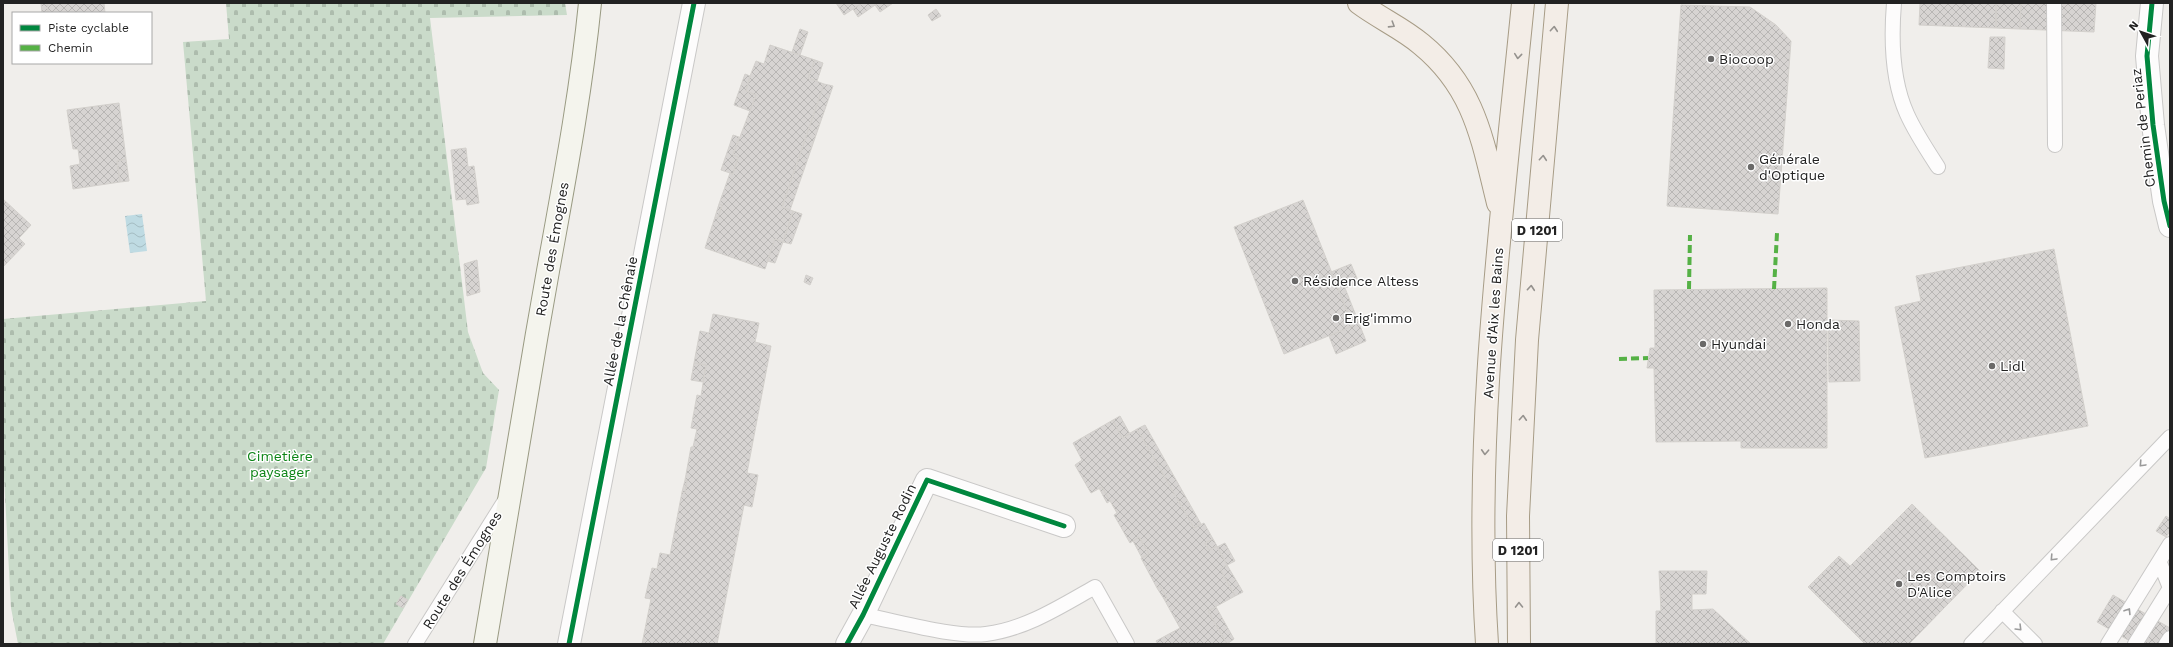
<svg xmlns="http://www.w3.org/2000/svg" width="2173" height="647" font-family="'Work Sans',sans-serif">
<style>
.cemetery{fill:url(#cemetery-stones)}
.water{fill:url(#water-waves)}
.building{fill:url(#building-cross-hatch);stroke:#d3d0cc}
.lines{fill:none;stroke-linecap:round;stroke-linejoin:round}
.lane-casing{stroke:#c9c8c7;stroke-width:16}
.street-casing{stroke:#c9c8c7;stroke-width:24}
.secondary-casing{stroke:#999a82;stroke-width:24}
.primary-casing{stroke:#a79c86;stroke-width:24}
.lane{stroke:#fdfcfc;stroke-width:14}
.street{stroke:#fdfcfc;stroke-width:22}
.secondary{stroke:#f4f4ed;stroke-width:22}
.primary{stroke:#f3ede7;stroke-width:22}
.quiet{stroke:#55b145;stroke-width:4;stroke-dasharray:8 4;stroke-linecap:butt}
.cycleway-casing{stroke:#fff;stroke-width:8}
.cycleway{stroke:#00873e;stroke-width:5}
.oneway{stroke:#95928e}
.oneway2{stroke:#9a9a9a}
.poi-dot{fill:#6a6968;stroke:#fff;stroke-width:1.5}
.labels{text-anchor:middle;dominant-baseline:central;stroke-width:3;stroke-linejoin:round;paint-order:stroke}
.shield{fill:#fff;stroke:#646464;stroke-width:1}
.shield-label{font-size:13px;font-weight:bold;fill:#222}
.poi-label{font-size:14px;fill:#222;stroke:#fff;text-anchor:start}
.street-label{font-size:14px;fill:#222;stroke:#fff}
.park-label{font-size:14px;fill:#0c8416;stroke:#fff}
</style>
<defs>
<pattern id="cemetery-stones" width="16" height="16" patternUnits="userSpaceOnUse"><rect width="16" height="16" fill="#cadbca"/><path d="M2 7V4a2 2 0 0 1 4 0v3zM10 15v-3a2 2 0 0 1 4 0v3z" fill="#adbcad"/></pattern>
<pattern id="water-waves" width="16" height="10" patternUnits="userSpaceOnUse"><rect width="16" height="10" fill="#bfdbe3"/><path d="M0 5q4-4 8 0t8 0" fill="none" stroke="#a4bcc2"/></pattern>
<pattern id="building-cross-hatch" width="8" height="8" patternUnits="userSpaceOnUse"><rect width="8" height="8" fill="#d7d4d2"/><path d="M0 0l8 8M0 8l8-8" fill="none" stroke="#b8b6b4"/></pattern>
</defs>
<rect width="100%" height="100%" fill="#f0eeeb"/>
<path class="cemetery" d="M 226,3 L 565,3 L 567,15 L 430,18 L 468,332 L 483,373 L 499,390 L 486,468 L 383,644 L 18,644 L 11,608 L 3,458 L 3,319 L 206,301 L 183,42 L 229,39 Z"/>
<path class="water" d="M 142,214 L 147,251 L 130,253 L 125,216 Z"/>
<path class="building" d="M 41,3 L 47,3 L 48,12 L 42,13 Z
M 47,3 L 104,3 L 105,13 L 43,13 L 48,12 Z
M 836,3 L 862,3 L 844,15 Z
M 862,3 L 874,3 L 875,5 L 858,17 L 853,9 Z
M 878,3 L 893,3 L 880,12 L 875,5 Z
M 1920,3 L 1996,3 L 1996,28 L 1919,25 Z
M 1996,3 L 2021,3 L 2020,29 L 1996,28 Z
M 2021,3 L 2096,3 L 2094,32 L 2020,29 Z
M 1681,5 L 1750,7 L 1776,25 L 1791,41 L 1778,214 L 1667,206 Z
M 936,9 L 941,16 L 932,21 L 928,15 Z
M 800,29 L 808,32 L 800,55 L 792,52 Z
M 1990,37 L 2005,37 L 2004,69 L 1988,68 Z
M 770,45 L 815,60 L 808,78 L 824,84 L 782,207 L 793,211 L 783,242 L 775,239 L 765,269 L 705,248 L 715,217 L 718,218 L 722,205 L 719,204 L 730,173 L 733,174 L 738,157 L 733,155 L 756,95 L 746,91 L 750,76 L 756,61 L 764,64 Z
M 815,60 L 823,63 L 817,81 L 808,78 Z
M 745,74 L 750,76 L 746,91 L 756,95 L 750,111 L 734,105 Z
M 824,84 L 833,86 L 790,210 L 782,207 Z
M 119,103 L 126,159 L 117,161 L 120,182 L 73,189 L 70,166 L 80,164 L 78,149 L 73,149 L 67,110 Z
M 733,135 L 739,137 L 733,155 L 738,157 L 733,174 L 721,170 Z
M 466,148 L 468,167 L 474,166 L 479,203 L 467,205 L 466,199 L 456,200 L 451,150 Z
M 126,159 L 129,181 L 120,182 L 117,161 Z
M 3,199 L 31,225 L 19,238 L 25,244 L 3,267 Z
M 1303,200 L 1353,326 L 1284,354 L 1234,227 Z
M 719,204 L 722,205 L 718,218 L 715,217 Z
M 793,211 L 802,214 L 791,244 L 783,242 Z
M 775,239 L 783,242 L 775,263 L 767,261 Z
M 2054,249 L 2088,426 L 1925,458 L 1895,307 L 1921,301 L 1916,276 Z
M 477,260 L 480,292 L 467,296 L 464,264 Z
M 1351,264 L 1359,283 L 1345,288 L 1366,341 L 1336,354 L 1329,336 L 1353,326 L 1331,272 Z
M 806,275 L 813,278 L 810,285 L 804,282 Z
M 1827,288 L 1827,448 L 1741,448 L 1741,441 L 1656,442 L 1654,368 L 1647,368 L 1650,348 L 1655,348 L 1654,290 Z
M 713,314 L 759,323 L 755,342 L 771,346 L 747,473 L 758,475 L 752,507 L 744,505 L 717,644 L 642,644 L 651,599 L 645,598 L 652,568 L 657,569 L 660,553 L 670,555 L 682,492 L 685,493 L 687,480 L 685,480 L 691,447 L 693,447 L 697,429 L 691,428 L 697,395 L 701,396 L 706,365 L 694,363 L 700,331 L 709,333 Z
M 1828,320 L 1859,321 L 1860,381 L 1829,382 Z
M 694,363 L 706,365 L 703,382 L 691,380 Z
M 1120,416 L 1130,434 L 1122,438 L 1113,420 Z
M 1113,420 L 1122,438 L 1137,429 L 1194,528 L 1204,523 L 1213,539 L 1205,543 L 1209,550 L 1217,546 L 1227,565 L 1220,569 L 1235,596 L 1208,611 L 1227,644 L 1158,644 L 1156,641 L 1180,628 L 1164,599 L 1167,598 L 1160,586 L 1157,588 L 1141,558 L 1149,554 L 1139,537 L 1130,543 L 1114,515 L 1117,513 L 1102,487 L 1091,493 L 1075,465 L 1082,460 L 1073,443 Z
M 1145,425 L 1201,524 L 1194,528 L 1137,429 Z
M 685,480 L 687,480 L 685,493 L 682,492 Z
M 1102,487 L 1110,501 L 1107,503 L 1099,488 Z
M 1912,504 L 1980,571 L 1909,644 L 1865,644 L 1808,587 L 1839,556 L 1850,566 Z
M 2166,516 L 2170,519 L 2170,531 L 2166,537 L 2156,531 Z
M 1139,537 L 1149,554 L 1142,558 L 1133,541 Z
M 1213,539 L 1217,546 L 1209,550 L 1205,543 Z
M 1225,543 L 1235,561 L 1227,565 L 1217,547 Z
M 1227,565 L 1243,592 L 1235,596 L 1220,569 Z
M 1659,571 L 1707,571 L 1706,594 L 1692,594 L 1692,610 L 1713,609 L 1751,644 L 1656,644 L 1656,611 L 1661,611 Z
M 1160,586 L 1167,598 L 1164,599 L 1157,588 Z
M 2113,595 L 2170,628 L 2170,644 L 2135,644 L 2097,622 Z
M 401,596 L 408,600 L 403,608 L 396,604 Z
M 1216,607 L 1234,639 L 1227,644 L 1208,611 Z"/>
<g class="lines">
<defs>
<path id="lane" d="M 1894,3 C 1891,39 1892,81 1907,114 C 1915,132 1927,150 1938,167
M 2054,3 L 2055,145
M 2160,563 L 2170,588
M 2002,611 L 2035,644
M 863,615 C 897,621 954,638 986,634 C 1026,629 1061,606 1095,587 L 1127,644
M 415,644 L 504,502
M 1971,644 L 2170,437
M 2108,644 L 2170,544
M 2135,644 L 2170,588
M 2166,644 L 2170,638"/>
<path id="street" d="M 2152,3 L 2147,56 L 2153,125 L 2164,201 L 2170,226
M 569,644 L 694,3
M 847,644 L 863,615 L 927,480 L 1064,526"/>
<path id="secondary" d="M 485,644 C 505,519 526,395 548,271 C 564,182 581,93 590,3"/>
<path id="primary" d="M 1359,3 C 1379,18 1402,28 1421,44 C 1475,88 1482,139 1498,203
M 1487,644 C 1473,430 1502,216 1523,3
M 1519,644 L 1518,516 L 1527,340 L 1557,3"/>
</defs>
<use href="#lane" class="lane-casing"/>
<use href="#street" class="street-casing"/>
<use href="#secondary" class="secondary-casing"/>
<use href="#primary" class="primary-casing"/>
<use href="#lane" class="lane"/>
<use href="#street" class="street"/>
<use href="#secondary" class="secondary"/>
<use href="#primary" class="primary"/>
<path class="quiet" d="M 1689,289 L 1690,235
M 1774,289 L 1777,233
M 1619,359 L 1648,358"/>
<defs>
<path id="cycleway" d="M 2152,3 L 2147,56 L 2153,125 L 2164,201 L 2170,226
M 569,644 L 694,3
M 847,644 L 863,615 L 927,480 L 1064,526"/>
</defs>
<use href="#cycleway" class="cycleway-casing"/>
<use href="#cycleway" class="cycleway"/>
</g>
<defs><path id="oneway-chevron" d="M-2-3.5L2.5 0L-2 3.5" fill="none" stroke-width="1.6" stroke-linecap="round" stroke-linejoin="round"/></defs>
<g class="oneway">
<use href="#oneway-chevron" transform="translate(1392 25) rotate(32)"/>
<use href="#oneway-chevron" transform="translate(1554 29) rotate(-85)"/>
<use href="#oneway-chevron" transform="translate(1518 56) rotate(96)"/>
<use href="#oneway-chevron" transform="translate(1543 158) rotate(-85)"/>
<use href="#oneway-chevron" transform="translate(1531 288) rotate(-85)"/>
<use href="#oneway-chevron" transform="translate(1523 418) rotate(-86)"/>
<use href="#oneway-chevron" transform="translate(1485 452) rotate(93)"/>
<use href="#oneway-chevron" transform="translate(1519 605) rotate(-91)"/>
</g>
<g class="oneway2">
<use href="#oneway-chevron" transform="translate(2142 464) rotate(133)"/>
<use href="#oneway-chevron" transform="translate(2053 558) rotate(133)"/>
<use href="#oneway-chevron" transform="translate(2128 611) rotate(-58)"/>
<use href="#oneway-chevron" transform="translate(2019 628) rotate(45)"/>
</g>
<g class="poi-dot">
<circle cx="1711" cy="59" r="4"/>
<circle cx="1751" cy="167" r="4"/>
<circle cx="1295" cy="281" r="4"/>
<circle cx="1336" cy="318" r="4"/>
<circle cx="1788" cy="324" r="4"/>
<circle cx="1703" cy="344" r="4"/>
<circle cx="1992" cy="366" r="4"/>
<circle cx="1899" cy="584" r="4"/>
</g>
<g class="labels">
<g class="shield">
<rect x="1512" y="219" width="50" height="22" rx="3"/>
<rect x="1493" y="539" width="50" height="22" rx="3"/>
</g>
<g class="shield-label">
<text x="1537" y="230">D 1201</text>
<text x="1518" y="550">D 1201</text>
</g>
<g class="poi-label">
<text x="1719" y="59">Biocoop</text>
<text x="1759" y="159">Générale<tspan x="1759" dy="16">d'Optique</tspan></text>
<text x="1303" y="281">Résidence Altess</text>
<text x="1344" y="318">Erig'immo</text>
<text x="1796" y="324">Honda</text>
<text x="1711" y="344">Hyundai</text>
<text x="2000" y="366">Lidl</text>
<text x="1907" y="576">Les Comptoirs<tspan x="1907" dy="16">D'Alice</tspan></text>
</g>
<g class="street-label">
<text transform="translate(2143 128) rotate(-97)">Chemin de Periaz</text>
<text transform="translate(552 249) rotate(-80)">Route des Émognes</text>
<text transform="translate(620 321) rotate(-79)">Allée de la Chênaie</text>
<text transform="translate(1493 323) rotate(-86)">Avenue d'Aix les Bains</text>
<text transform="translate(882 546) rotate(-64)">Allée Auguste Rodin</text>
<text transform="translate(462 570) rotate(-58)">Route des Émognes</text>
</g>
<g class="park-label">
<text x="280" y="456">Cimetière<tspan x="280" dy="16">paysager</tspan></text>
</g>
</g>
<rect width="2173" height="647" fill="none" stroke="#222222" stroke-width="8"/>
<rect x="12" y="12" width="140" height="52" fill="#ffffff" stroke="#a7a7a7"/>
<rect x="20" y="25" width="20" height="6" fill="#00873e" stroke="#a7a7a7"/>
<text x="48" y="32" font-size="12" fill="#222222">Piste cyclable</text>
<rect x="20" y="45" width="20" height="6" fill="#55b145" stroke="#a7a7a7"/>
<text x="48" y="52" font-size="12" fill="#222222">Chemin</text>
<g transform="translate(2141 32) rotate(310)" stroke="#ffffff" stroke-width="3" paint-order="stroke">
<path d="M0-3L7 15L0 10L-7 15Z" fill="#222222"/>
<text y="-6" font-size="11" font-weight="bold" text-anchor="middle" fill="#222222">N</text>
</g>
</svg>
